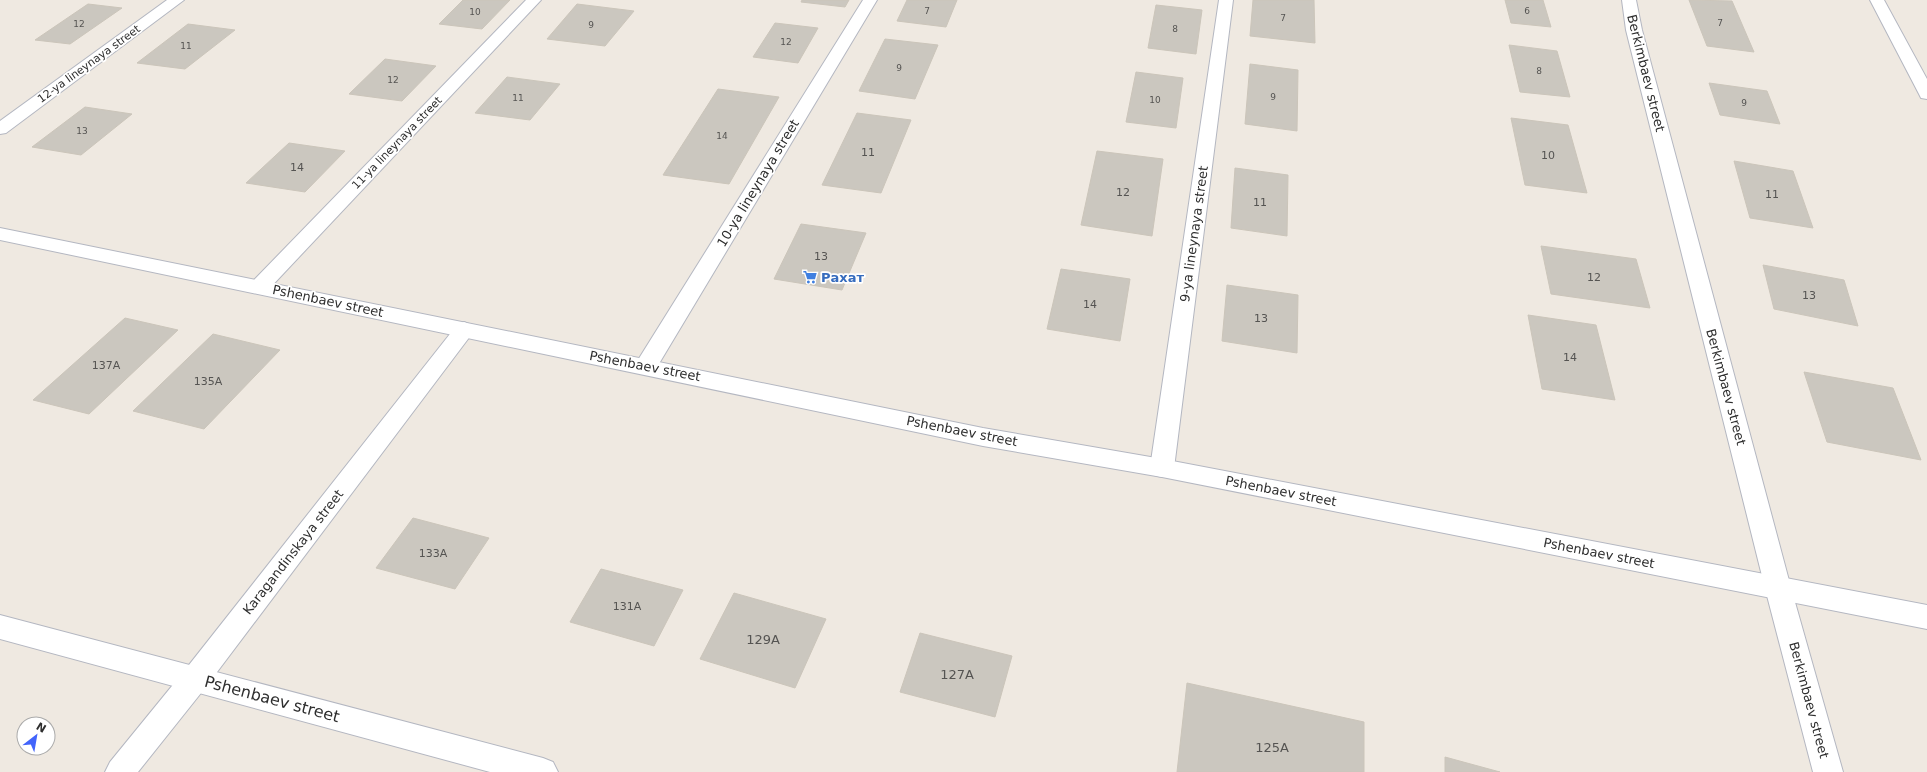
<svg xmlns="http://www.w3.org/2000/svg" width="1927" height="772" font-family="'DejaVu Sans',sans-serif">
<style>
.building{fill:#cbc7bf;stroke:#cbc5ba}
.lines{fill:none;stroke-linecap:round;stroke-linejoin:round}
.lane-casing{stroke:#b4b7c1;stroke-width:2}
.street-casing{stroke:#b4b7c1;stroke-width:2}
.secondary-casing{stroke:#b4b7c1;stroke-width:2}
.lane{fill:#fff;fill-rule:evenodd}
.street{fill:#fff;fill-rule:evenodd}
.secondary{fill:#fff;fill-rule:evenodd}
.labels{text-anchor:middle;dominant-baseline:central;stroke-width:3.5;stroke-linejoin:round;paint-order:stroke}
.far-number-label{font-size:9px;fill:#555452}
.far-street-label{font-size:11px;fill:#2e2e2e;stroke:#fff}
.number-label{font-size:11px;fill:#555452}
.street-label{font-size:13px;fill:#2e2e2e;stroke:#fff}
.shop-label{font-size:13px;font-weight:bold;fill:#366cbe;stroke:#fff;text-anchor:start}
.near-number-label{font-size:13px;fill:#555452}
.near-street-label{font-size:16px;fill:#2e2e2e;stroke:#fff}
</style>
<rect width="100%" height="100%" fill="#efe9e1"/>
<path class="building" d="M 463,0 L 510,0 L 482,29 L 439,24 Z
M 802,0 L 849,0 L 845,7 L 801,2 Z
M 907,0 L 957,0 L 946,27 L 897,21 Z
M 1253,0 L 1314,0 L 1315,43 L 1250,36 Z
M 1505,0 L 1543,0 L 1551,27 L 1511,23 Z
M 1689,0 L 1732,1 L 1754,52 L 1707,46 Z
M 88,4 L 122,8 L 70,44 L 35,40 Z
M 577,4 L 634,11 L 605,46 L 547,39 Z
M 1156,5 L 1202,10 L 1196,54 L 1148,48 Z
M 775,23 L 818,28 L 798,63 L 753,57 Z
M 188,24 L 235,30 L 185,69 L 137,63 Z
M 885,39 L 938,45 L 915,99 L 859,91 Z
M 1509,45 L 1557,51 L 1570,97 L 1520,92 Z
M 385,59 L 436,66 L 402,101 L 349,94 Z
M 1250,64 L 1298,70 L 1297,131 L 1245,124 Z
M 1136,72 L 1183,78 L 1176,128 L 1126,122 Z
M 507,77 L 560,84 L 530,120 L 475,113 Z
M 1709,83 L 1767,91 L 1780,124 L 1720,115 Z
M 718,89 L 779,97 L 729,184 L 663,175 Z
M 85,107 L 132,114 L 81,155 L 32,147 Z
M 857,113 L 911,120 L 881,193 L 822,185 Z
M 1511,118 L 1568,125 L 1587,193 L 1525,185 Z
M 289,143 L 345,151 L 305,192 L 246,183 Z
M 1097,151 L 1163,159 L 1152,236 L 1081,225 Z
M 1734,161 L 1793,171 L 1813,228 L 1750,218 Z
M 1235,168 L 1288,175 L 1287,236 L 1231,228 Z
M 801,224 L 866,233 L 842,290 L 774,279 Z
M 1541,246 L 1636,259 L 1650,308 L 1551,294 Z
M 1763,265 L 1844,280 L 1858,326 L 1774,309 Z
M 1061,269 L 1130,279 L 1120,341 L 1047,329 Z
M 1227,285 L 1298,295 L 1297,353 L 1222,341 Z
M 1528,315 L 1596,325 L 1615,400 L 1542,389 Z
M 125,318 L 178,330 L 89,414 L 33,400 Z
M 213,334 L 280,350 L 204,429 L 133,411 Z
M 1804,372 L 1893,388 L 1921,460 L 1827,442 Z
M 413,518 L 489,538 L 455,589 L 376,568 Z
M 601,569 L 683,590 L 654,646 L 570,622 Z
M 734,593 L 826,619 L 795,688 L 700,659 Z
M 920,633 L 1012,656 L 995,717 L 900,692 Z
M 1187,683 L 1364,722 L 1364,772 L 1177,772 Z
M 1445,757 L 1500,772 L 1445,772 Z"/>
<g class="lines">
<defs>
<path id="lane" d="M 1870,0 L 1884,0 L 1927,79 L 1927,99 L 1921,98 L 1919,94 Z"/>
<path id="street" d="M 167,0 L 184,0 L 6,133 L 0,134 L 0,121 Z
M 526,0 L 541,0 L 267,291 L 260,293 L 253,291 L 250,286 L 253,281 Z
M 863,0 L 877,0 L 654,372 L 646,374 L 638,372 L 635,366 L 638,360 Z
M 1219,0 L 1233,0 L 1174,468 L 1170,475 L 1162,477 L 1154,475 L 1150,468 Z
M 1622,0 L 1636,0 L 1642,30 L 1791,588 L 1843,772 L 1813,772 L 1765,588 L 1626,30 Z
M 464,322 L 471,325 L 474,330 L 471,335 L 205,688 L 138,772 L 105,772 L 110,762 L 185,670 L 457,325 Z"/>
<path id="secondary" d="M 0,228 L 983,428 L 1162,459 L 1927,605 L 1927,629 L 1162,477 L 983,446 L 0,240 Z
M 0,615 L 543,758 L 553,762 L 558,772 L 490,772 L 0,639 Z"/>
</defs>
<use href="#lane" class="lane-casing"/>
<use href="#street" class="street-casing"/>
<use href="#secondary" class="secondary-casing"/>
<use href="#lane" class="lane"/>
<use href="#street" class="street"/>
<use href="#secondary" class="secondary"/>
</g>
<defs>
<symbol id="supermarket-bare" viewBox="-9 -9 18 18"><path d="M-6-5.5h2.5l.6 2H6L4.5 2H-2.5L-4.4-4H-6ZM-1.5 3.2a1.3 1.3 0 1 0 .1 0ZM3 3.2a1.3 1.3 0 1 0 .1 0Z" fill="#3f7fe0" stroke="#fff" stroke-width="2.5" paint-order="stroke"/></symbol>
</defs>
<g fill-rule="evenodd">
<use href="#supermarket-bare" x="800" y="267" width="20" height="20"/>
</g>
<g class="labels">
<g class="far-number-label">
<text x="927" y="11">7</text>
<text x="1527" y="11">6</text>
<text x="475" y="12">10</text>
<text x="1283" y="18">7</text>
<text x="1720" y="23">7</text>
<text x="79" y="24">12</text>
<text x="591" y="25">9</text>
<text x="1175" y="29">8</text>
<text x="786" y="42">12</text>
<text x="186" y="46">11</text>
<text x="899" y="68">9</text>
<text x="1539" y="71">8</text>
<text x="393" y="80">12</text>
<text x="1273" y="97">9</text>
<text x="518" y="98">11</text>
<text x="1155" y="100">10</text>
<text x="1744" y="103">9</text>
<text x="82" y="131">13</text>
<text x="722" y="136">14</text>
</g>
<g class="far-street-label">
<text transform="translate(89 64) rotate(-36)">12-ya lineynaya street</text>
<text transform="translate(397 143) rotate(-46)">11-ya lineynaya street</text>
</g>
<g class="number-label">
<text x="868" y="152">11</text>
<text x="1548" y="155">10</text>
<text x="297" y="167">14</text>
<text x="1123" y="192">12</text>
<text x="1772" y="194">11</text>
<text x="1260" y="202">11</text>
<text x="821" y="256">13</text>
<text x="1594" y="277">12</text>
<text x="1809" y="295">13</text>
<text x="1090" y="304">14</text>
<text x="1261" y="318">13</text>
<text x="1570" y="357">14</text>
<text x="106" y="365">137А</text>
<text x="208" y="381">135А</text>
<text x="433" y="553">133А</text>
<text x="627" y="606">131А</text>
</g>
<g class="street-label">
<text transform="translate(1646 73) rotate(76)">Berkimbaev street</text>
<text transform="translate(758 183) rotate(-59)">10-ya lineynaya street</text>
<text transform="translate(1194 234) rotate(-82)">9-ya lineynaya street</text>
<text transform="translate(328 301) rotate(12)">Pshenbaev street</text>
<text transform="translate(645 366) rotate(11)">Pshenbaev street</text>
<text transform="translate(1726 387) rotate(75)">Berkimbaev street</text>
<text transform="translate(962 431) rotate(11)">Pshenbaev street</text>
<text transform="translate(1281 491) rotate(11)">Pshenbaev street</text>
<text transform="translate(293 552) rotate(-52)">Karagandinskaya street</text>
<text transform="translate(1599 553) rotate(11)">Pshenbaev street</text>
<text transform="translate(1809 700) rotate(75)">Berkimbaev street</text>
</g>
<g class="shop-label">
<text x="821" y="277">Рахат</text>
</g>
<g class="near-number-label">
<text x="763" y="639">129А</text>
<text x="957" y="674">127А</text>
<text x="1272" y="747">125А</text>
</g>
<g class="near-street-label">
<text transform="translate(272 699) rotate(15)">Pshenbaev street</text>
</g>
</g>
<g transform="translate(36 736) rotate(31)"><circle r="19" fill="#ffffff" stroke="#ababab"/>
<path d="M0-3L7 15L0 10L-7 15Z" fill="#4264fb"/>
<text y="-6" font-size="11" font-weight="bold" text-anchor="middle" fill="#2e2e2e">N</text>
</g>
</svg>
